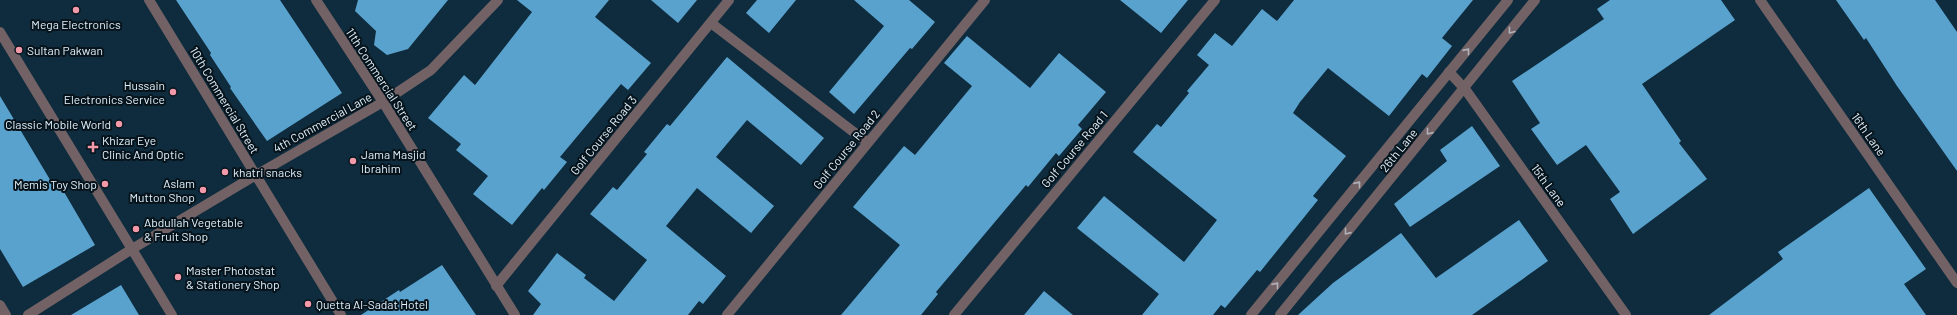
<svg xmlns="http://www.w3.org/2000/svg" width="1957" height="315" font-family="Barlow,sans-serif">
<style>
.building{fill:#5aa2ce}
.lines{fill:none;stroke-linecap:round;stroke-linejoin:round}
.minor{stroke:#736265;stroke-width:10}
.tertiary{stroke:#736265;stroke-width:10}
.oneway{stroke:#afb1b8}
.poi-dot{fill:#f39aaa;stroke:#07131b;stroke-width:1.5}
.labels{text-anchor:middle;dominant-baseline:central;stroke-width:4;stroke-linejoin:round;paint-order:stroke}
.poi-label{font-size:12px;fill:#e0f1fc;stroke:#07131b;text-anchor:start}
.street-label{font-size:12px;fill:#e0f1fc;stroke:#07131b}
</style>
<rect width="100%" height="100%" fill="#0e2c3d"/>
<path class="building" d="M 176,0 L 280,0 L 342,93 L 267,141 L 230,88 L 231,87 L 210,55 L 211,53 Z
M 358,0 L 448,0 L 408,49 L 387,55 L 374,45 L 376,31 L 355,11 Z
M 517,0 L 609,0 L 595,17 L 651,63 L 628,90 L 621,84 L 560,157 L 567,162 L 544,190 L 542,188 L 512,225 L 473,194 L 488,176 L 456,150 L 461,144 L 428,118 L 464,75 L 475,85 L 532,12 Z
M 651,0 L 697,0 L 678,23 Z
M 757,0 L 796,0 L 769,33 L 746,13 Z
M 854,0 L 909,0 L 935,22 L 912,49 L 910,48 L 854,114 L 829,92 L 884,26 Z
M 1120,0 L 1188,0 L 1161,33 Z
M 1294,0 L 1473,0 L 1442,38 L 1452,46 L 1427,78 L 1422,74 L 1389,116 L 1328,68 L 1300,102 L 1293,113 L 1346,156 L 1313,196 L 1318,200 L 1260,272 L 1257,270 L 1225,308 L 1221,305 L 1213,315 L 1142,315 L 1159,294 L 1077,228 L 1104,196 L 1184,262 L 1217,220 L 1133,152 L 1157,124 L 1161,127 L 1189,93 L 1187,91 L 1209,65 L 1197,55 L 1215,33 L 1232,46 L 1262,9 L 1277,21 Z
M 1610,0 L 1721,0 L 1735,20 L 1642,84 L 1681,141 L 1679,143 L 1707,179 L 1633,234 L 1610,199 L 1620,192 L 1586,145 L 1557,165 L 1531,129 L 1540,123 L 1512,81 L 1604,19 L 1597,9 Z
M 1836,0 L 1935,0 L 1957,32 L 1957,171 L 1897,86 L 1866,38 L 1864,40 Z
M 967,36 L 1030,88 L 1059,53 L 1106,92 L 1078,125 L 1082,129 L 1059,156 L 1056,153 L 1028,187 L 1026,185 L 936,292 L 938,294 L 921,315 L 841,315 L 900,245 L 853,207 L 904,146 L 915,155 L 972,86 L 944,63 Z
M 727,57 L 824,138 L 801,165 L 747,120 L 716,157 L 774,206 L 751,233 L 697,188 L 666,226 L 726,276 L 703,304 L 699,301 L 688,315 L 533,315 L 541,304 L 528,291 L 557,253 L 586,275 L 584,278 L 614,301 L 647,260 L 590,214 L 613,187 L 617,190 L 647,154 L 644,152 L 667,124 L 670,126 Z
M 0,96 L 55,188 L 60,185 L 95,245 L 23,287 L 0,249 Z
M 1472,126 L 1500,166 L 1410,227 L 1394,204 L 1447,161 L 1440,150 Z
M 1869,188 L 1926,269 L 1904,284 L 1926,315 L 1709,315 L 1783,259 L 1778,252 Z
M 1519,220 L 1548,261 L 1472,315 L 1298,315 L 1333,283 L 1401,233 L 1436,278 Z
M 442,265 L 476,315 L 361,315 L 399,290 L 400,292 Z
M 121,285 L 139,315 L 71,315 Z
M 1044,291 L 1073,315 L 1024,315 Z"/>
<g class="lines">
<path class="minor" d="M 149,0 L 341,315
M 1760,0 L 1957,283
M 711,23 L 868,143
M 0,32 L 172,315
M 1449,72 L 1465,89 L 1626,315
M 496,286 L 729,0
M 0,305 L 6,315
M 727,315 L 985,0
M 954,315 L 1215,0"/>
<path class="tertiary" d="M 316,0 L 383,102 L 515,315
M 28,315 L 132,249 L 256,175 L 383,102 L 431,70 L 498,0
M 1251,315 L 1508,0
M 1280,315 L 1535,0"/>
</g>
<defs><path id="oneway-chevron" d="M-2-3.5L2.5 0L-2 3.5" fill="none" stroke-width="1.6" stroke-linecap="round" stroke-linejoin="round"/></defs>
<g class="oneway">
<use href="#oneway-chevron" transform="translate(1511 31) rotate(128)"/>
<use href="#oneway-chevron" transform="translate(1467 51) rotate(-51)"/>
<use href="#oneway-chevron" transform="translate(1429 132) rotate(129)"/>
<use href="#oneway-chevron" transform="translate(1358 184) rotate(-51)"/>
<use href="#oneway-chevron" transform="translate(1347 232) rotate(129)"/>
<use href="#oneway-chevron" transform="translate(1276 285) rotate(-51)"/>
</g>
<g class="poi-dot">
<circle cx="76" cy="10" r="4"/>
<circle cx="19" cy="50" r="4"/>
<circle cx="173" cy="92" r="4"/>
<circle cx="119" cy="124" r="4"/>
<path d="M91 141h4v4h4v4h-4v4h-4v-4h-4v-4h4z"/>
<circle cx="353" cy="161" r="4"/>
<circle cx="225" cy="172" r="4"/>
<circle cx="105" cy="184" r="4"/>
<circle cx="203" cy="190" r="4"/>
<circle cx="136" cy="229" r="4"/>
<circle cx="178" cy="277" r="4"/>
<circle cx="308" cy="304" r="4"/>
</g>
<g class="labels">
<g class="poi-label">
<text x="76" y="24" text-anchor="middle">Mega Electronics</text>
<text x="27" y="50">Sultan Pakwan</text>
<text x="165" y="85" text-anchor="end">Hussain<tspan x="165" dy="14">Electronics Service</tspan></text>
<text x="111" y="124" text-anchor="end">Classic Mobile World</text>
<text x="102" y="140">Khizar Eye<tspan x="102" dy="14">Clinic And Optic</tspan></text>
<text x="361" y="154">Jama Masjid<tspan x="361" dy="14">Ibrahim</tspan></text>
<text x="233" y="172">khatri snacks</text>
<text x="195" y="183" text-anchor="end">Aslam<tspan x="195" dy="14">Mutton Shop</tspan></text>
<text x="97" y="184" text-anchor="end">Memis Toy Shop</text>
<text x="144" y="222">Abdullah Vegetable<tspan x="144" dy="14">&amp; Fruit Shop</tspan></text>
<text x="186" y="270">Master Photostat<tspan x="186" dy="14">&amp; Stationery Shop</tspan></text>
<text x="316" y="304">Quetta Al-Sadat Hotel</text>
</g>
<g class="street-label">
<text transform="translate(382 79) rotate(57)">11th Commercial Street</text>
<text transform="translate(225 100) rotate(59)">10th Commercial Street</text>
<text transform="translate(322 122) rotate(-29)">4th Commercial Lane</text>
<text transform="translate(1869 134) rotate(55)">16th Lane</text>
<text transform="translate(603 135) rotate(-51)">Golf Course Road 3</text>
<text transform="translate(846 149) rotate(-51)">Golf Course Road 2</text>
<text transform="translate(1074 149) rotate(-50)">Golf Course Road 1</text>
<text transform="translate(1398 150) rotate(-51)">26th Lane</text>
<text transform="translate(1549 185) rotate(54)">15th Lane</text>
</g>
</g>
</svg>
